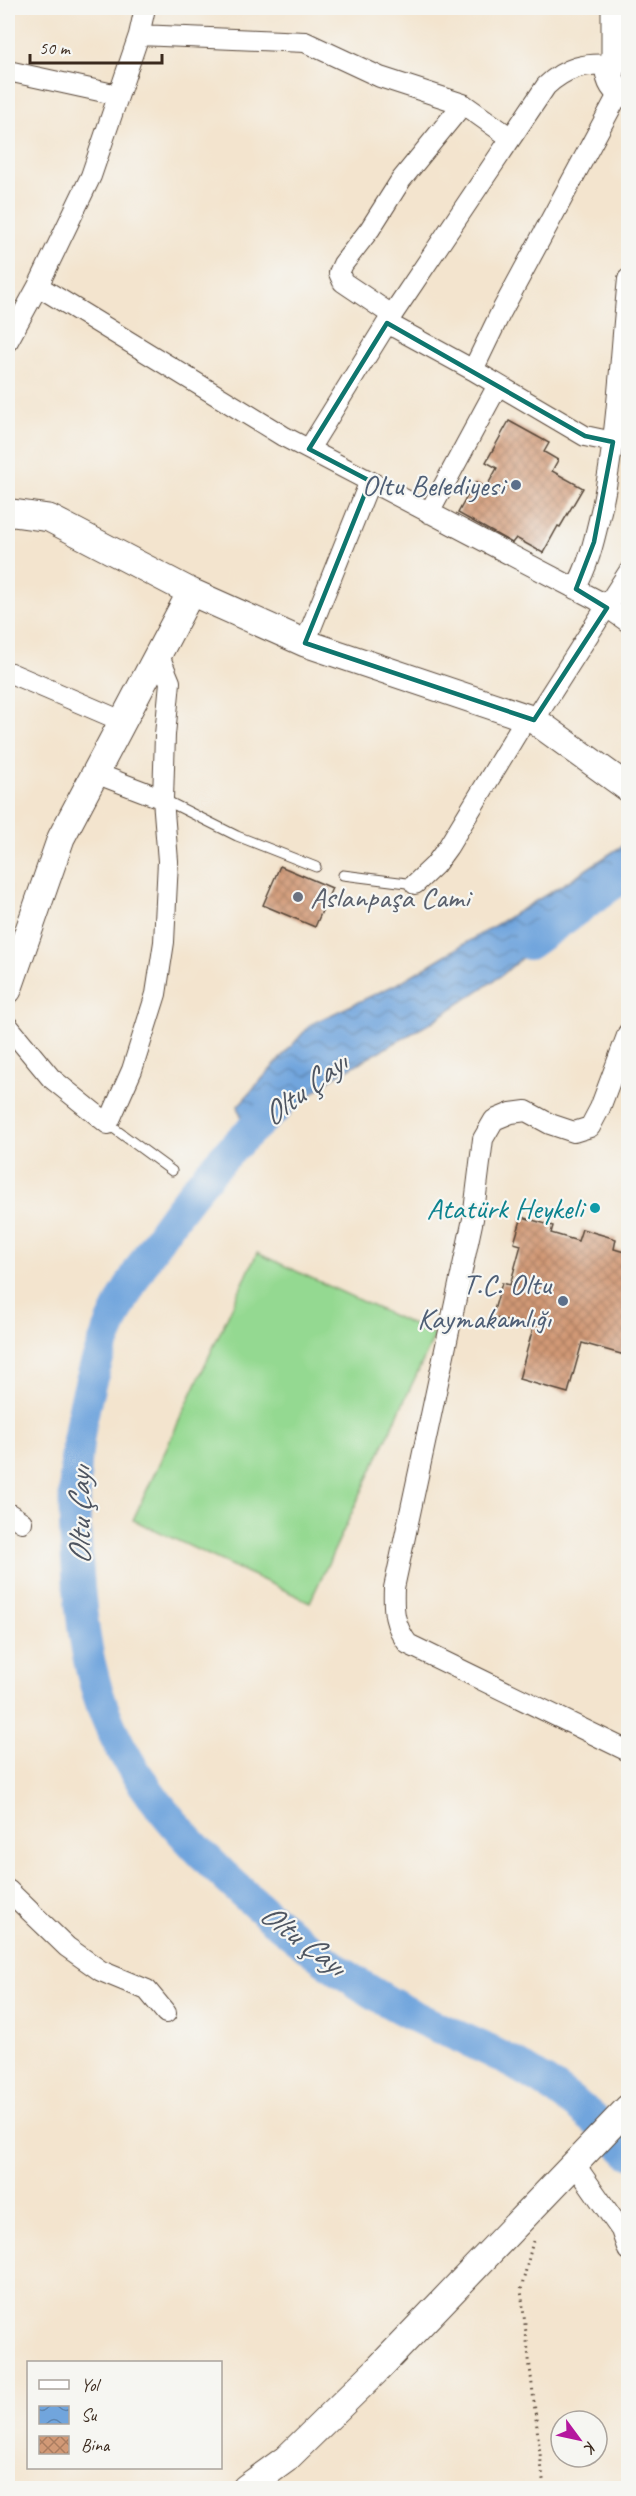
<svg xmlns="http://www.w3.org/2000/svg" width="636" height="2496" font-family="Caveat,sans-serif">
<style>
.pitch{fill:#94d991;stroke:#688258;stroke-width:1.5}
.water{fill:url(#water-waves);stroke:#56687e;stroke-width:1.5}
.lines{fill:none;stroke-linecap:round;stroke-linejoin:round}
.river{stroke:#71a5dd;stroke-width:32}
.building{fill:url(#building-cross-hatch)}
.lane-casing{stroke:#574638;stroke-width:11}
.street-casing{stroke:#574638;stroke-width:22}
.secondary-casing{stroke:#574638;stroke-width:29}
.path{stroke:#574638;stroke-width:3;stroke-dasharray:1.5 4.5;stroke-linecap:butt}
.lane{stroke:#fff;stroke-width:9}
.street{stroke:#fff;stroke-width:20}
.secondary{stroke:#fff;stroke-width:27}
.marked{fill:none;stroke:#0f766e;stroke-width:4.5;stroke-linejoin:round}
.service-dot{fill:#5c6f8a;stroke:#f6f6f2;stroke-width:2}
.worship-dot{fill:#6b7280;stroke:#f6f6f2;stroke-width:2}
.culture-dot{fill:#0f9aa8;stroke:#f6f6f2;stroke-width:2}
.labels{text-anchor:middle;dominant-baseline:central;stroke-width:4.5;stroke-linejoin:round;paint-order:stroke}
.service-label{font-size:30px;fill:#4e5e75;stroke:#f6f6f2;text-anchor:end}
.worship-label{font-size:30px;fill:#5b616d;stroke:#f6f6f2;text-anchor:start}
.culture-label{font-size:30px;fill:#0d838f;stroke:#f6f6f2;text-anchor:end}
.water-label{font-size:32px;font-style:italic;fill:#4e5561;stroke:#f6f6f2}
</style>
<defs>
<pattern id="water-waves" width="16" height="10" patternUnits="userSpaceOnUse" patternTransform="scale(1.5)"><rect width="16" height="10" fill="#71a5dd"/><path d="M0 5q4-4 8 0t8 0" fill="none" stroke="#5e87b3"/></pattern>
<pattern id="building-cross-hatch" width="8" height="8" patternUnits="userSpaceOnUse" patternTransform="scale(1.5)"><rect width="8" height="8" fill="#d19976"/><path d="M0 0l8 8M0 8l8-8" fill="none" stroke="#ab7d60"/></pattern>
</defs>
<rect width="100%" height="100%" fill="#f6f6f2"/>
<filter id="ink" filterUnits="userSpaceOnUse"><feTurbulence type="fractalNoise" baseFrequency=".0167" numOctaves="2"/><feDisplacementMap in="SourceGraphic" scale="12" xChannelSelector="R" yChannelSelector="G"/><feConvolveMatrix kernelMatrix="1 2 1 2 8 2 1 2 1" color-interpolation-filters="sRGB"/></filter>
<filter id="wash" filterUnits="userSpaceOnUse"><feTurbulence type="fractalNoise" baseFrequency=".008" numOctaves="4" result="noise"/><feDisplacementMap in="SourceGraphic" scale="24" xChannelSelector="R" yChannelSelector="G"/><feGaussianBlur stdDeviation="1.35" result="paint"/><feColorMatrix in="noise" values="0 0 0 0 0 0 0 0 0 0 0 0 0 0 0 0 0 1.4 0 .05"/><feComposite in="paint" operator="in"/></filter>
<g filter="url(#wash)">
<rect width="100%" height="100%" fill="#f3e4ce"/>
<path class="pitch" d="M 257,1253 L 435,1335 L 310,1602 L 133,1520 Z"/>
<path class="water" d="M 628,842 L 628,885 L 573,913 L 502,975 L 430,1023 L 332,1078 L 249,1144 L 238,1106 L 311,1024 L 399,983 L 564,884 Z"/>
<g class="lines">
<path class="river" d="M 529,944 L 628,873
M 277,1107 C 182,1187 103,1301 81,1423 C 72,1472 74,1524 78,1574 C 82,1633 91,1693 120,1746 C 162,1825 246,1900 317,1954 C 348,1978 381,1999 416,2017 C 446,2032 479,2044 509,2061 C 553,2085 594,2115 628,2152"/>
</g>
<g id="blocks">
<path class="building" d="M 509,421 L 549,443 L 544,452 L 558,460 L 552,471 L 583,488 L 560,527 L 558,526 L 543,553 L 516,538 L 512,543 L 458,513 L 475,482 L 486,488 L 497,468 L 486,462 Z
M 280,866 L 332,888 L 315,927 L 263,905 Z
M 522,1217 L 553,1226 L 551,1233 L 578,1241 L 582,1229 L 616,1239 L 614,1249 L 628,1253 L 628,1356 L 582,1343 L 568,1393 L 519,1379 L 533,1328 L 492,1317 L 502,1283 L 510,1285 L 521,1245 L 514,1243 Z"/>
</g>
</g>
<g filter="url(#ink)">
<use href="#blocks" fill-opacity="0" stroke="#574638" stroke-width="1.5"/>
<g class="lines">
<defs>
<path id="lane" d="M 163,799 L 237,836 L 316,867
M 343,875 L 415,884
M 108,1124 L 172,1171"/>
<path id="street" d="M 139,35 L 305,42 L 380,77 L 463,104
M 8,71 L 118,95
M 38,286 L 283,436 L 597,600 L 628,622
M 392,315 L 343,282 L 339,273 L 343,264 L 370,229 L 401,180 L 463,104 L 511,138
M 387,323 L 473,370 L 585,436 L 613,442
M 8,341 L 38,286 L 91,176 L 139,35 L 145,8
M 473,370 L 500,314 L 620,91
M 309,449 L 392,315 L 546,86 C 566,67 585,63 611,65
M 429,513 L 498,385
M 575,589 C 590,563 595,536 602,507 C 618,431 620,355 628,279
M 305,643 L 370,481
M 8,672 L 122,721
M 534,720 L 628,573
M 95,773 L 163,799
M 415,884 L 435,865 L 448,847 L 526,718
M 8,1026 L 51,1078 L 108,1124 L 132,1070 L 156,994 L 164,942 L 168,861 L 163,799 L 165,735 L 170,682 L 158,653
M 628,1033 L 600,1108 L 590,1127 L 574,1132 L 550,1124 L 526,1111 L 511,1113 L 494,1120 L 483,1139 L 473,1219 L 394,1588 C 393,1611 394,1625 408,1644 L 628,1751
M 8,1513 L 22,1522
M 8,1890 L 67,1947 L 101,1971 L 147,1990 L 166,2013
M 576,2166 L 621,2230 L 628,2250"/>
<path id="secondary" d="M 615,8 L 615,59
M 628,52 L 615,59 L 609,72 C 611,84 616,92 628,94
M 8,514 L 13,513 L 49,518 L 191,592 L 305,643 L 534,720 L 628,788
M 8,990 L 61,838 L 191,592
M 246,2488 L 286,2459 L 376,2371 L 628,2108"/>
</defs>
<use href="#lane" class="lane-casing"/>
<use href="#street" class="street-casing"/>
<use href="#secondary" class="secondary-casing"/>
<path class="path" d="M 533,2241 L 521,2290 L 544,2488"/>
<use href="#lane" class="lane"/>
<use href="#street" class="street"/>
<use href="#secondary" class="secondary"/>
</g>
</g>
<path class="marked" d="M 387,323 L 585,436 L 613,442 L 594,542 L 576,589 L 607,608 L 534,720 L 305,643 L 370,481 L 309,449 Z"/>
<g class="service-dot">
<circle cx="516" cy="485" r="6"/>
<circle cx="563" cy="1301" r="6"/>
</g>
<circle class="worship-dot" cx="298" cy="897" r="6"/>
<circle class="culture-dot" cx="595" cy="1208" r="6"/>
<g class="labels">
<g class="service-label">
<text x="504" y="485">Oltu Belediyesi</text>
<text x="551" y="1284">T.C. Oltu<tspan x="551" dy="34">Kaymakamlığı</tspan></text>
</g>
<g class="worship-label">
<text x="310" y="897">Aslanpaşa Cami</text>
</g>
<g class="culture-label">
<text x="583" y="1208">Atatürk Heykeli</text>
</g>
<g class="water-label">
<text transform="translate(304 1089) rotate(-38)">Oltu Çayı</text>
<text transform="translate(79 1516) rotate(-90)">Oltu Çayı</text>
<text transform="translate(303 1939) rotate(37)">Oltu Çayı</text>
</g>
</g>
<rect width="636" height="2496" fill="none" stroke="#f6f6f2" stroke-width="30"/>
<rect x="27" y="2361" width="195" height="108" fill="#f6f6f2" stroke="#aba49d" stroke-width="1.5"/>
<rect x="39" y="2380" width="30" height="9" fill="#ffffff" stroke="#aba49d" stroke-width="1.5"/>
<text x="81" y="2391" font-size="18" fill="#3b2a1e">Yol</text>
<rect x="39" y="2406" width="30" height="18" fill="url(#water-waves)" stroke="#aba49d" stroke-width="1.5"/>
<text x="81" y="2421" font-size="18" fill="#3b2a1e">Su</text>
<rect x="39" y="2436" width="30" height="18" fill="url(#building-cross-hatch)" stroke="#aba49d" stroke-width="1.5"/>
<text x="81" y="2451" font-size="18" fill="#3b2a1e">Bina</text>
<g transform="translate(579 2439) rotate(123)"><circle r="28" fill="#f6f6f2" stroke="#aba49d" stroke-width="1.5"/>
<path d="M0-4.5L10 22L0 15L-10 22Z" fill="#b5179e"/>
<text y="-9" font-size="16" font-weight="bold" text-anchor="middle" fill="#3b2a1e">K</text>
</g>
<path d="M30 54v9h132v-9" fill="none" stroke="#3b2a1e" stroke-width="3"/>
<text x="39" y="54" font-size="18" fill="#3b2a1e" stroke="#f6f6f2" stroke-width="4.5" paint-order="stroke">50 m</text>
</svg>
